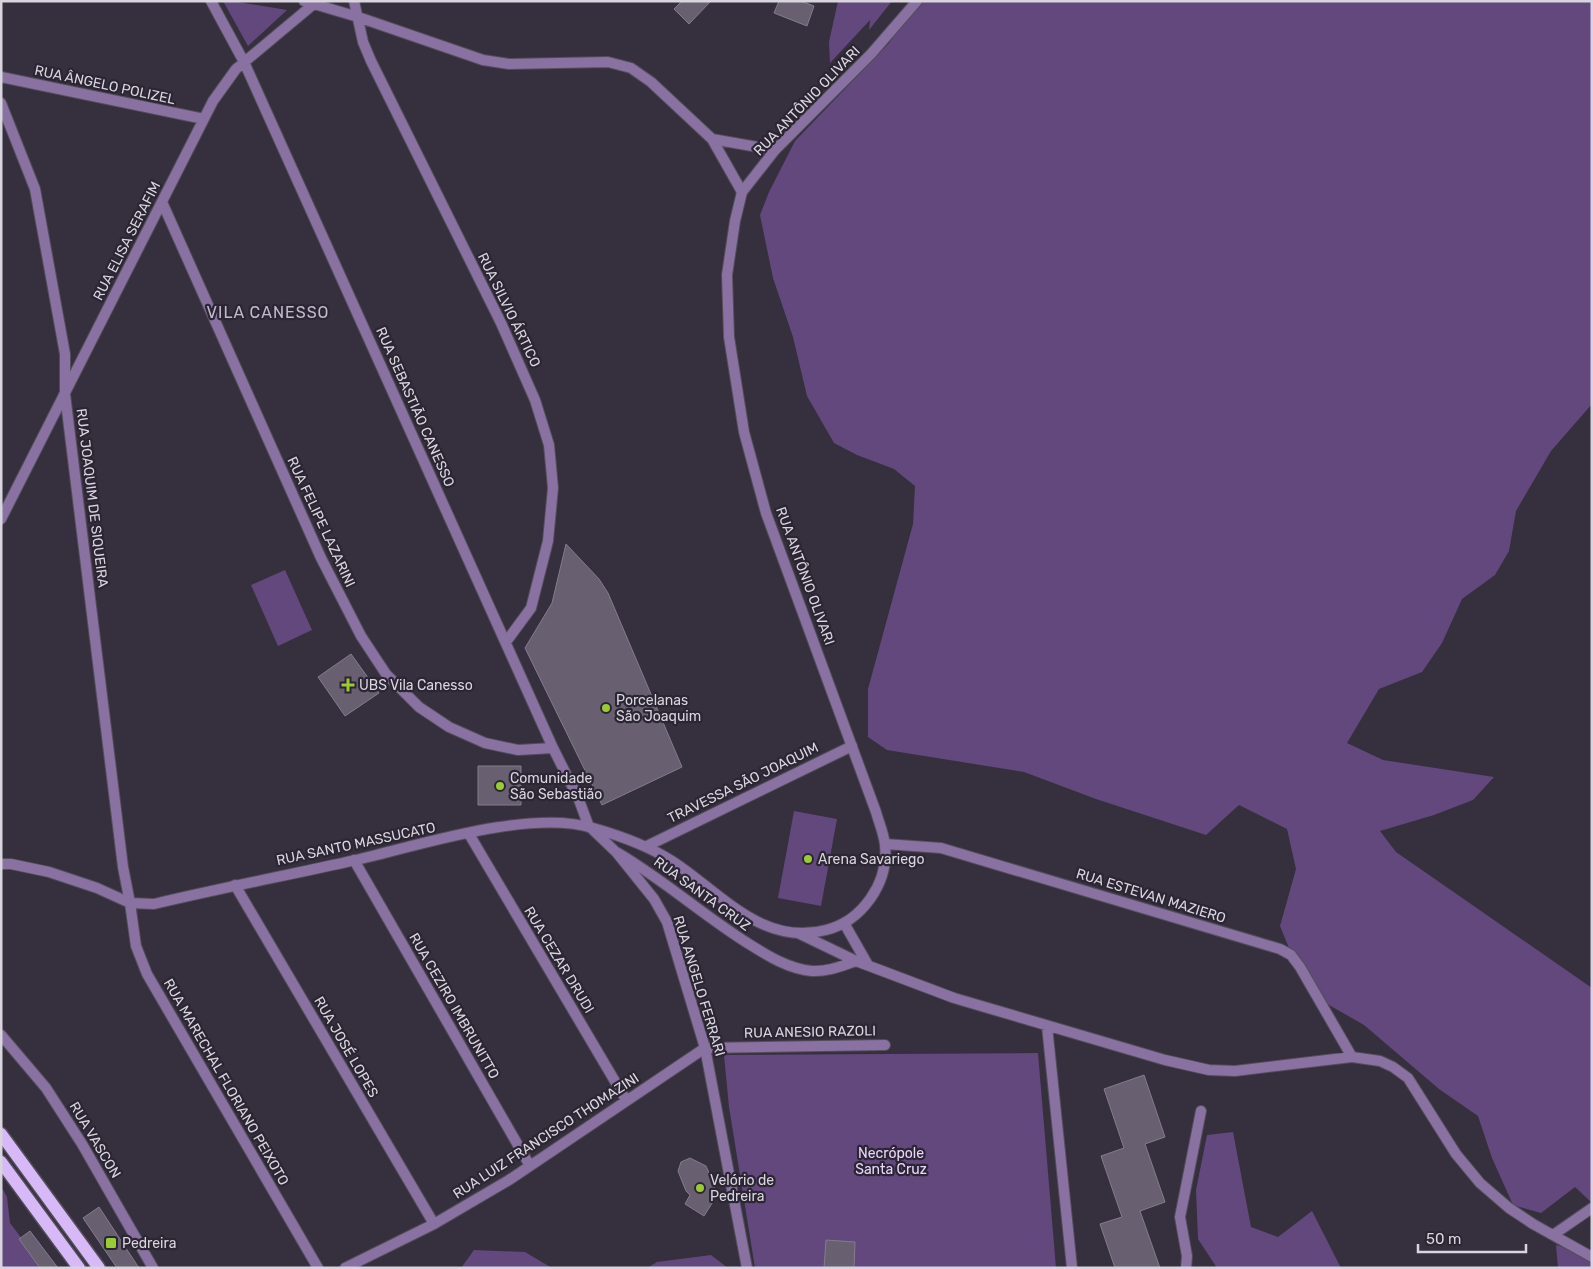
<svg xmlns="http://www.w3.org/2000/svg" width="1593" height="1269" font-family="Rubik,sans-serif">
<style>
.green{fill:#62487c}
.building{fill:#686071;stroke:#847c8d}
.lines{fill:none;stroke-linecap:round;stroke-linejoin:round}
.minor-casing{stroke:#534d5b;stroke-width:12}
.tertiary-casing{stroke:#534d5b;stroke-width:12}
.primary-casing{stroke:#534d5b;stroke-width:15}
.minor{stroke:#8971a2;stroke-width:10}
.tertiary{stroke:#8971a2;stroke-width:10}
.primary{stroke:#d6b9f6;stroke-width:12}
.poi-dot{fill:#9acb35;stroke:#2c2533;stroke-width:2}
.labels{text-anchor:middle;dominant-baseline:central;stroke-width:4.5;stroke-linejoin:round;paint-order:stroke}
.street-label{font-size:14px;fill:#d9d5df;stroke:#2c2533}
.poi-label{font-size:14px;fill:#d9d5df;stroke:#2c2533;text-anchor:start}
.park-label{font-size:14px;fill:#e9d6ff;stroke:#2c2533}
.quarter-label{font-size:16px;letter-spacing:1px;fill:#c2b9cc;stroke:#2c2533}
</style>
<rect width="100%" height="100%" fill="#362f3e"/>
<path class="green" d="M 223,1 L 232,1 L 287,10 L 248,46 Z
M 838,1 L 892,1 L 869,30 L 870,20 L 830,63 L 829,42 Z
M 924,1 L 1592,1 L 1592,404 L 1551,451 L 1516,511 L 1509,551 L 1495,575 L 1462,599 L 1442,643 L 1422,672 L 1379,689 L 1347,743 L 1383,760 L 1494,777 L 1473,800 L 1434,815 L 1380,831 L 1396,852 L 1592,988 L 1592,1203 L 1575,1187 L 1541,1213 L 1513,1205 L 1492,1158 L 1478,1116 L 1439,1089 L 1364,1025 L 1329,1005 L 1302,980 L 1280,926 L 1296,869 L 1287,829 L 1239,805 L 1206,835 L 1096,799 L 1024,772 L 887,750 L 868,737 L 868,689 L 913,524 L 915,486 L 894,469 L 857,455 L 834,443 L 807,396 L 793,337 L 773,278 L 760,215 L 769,192 L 795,141 L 889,43 L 914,8 Z
M 285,570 L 312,630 L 278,646 L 251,585 Z
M 794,811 L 837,819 L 821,906 L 778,898 Z
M 1038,1053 L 1056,1268 L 755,1268 L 729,1107 L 724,1055 Z
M 1233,1132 L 1251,1227 L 1278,1237 L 1312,1211 L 1341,1268 L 1217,1268 L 1198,1239 L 1196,1190 L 1207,1135 Z
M 1,1186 L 7,1197 L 10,1223 L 26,1244 L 39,1268 L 1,1268 Z
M 1556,1245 L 1592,1255 L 1592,1268 L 1558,1268 Z
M 474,1250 L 525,1252 L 552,1268 L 461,1268 Z
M 711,1255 L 728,1268 L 647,1268 L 657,1262 Z"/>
<path class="building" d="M 682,1 L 711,1 L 689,24 L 674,9 Z
M 779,1 L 801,1 L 814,6 L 807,26 L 774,13 Z
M 566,544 L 599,579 L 608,593 L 682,767 L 602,805 L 525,648 L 552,603 Z
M 351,654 L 379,693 L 345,716 L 318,677 Z
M 478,766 L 521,766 L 521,805 L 478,805 Z
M 1144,1075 L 1165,1137 L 1145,1144 L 1165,1202 L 1140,1211 L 1160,1268 L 1115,1268 L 1100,1224 L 1122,1217 L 1101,1156 L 1124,1148 L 1104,1089 Z
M 690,1158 L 706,1166 L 714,1184 L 716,1197 L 704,1216 L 685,1204 L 690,1195 L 686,1191 L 678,1171 L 681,1162 Z
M 99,1207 L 139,1268 L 117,1268 L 83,1218 Z
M 30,1231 L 58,1268 L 40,1268 L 19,1239 Z
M 826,1240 L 855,1242 L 854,1268 L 824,1268 Z"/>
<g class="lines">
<defs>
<path id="minor" d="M 211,1 L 244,62 L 553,748 L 579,800 L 589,827
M 304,1 L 358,17 L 483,60 L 509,64 L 608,62 L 631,68 L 651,82 L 712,139 L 742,192
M 354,1 L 363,42 L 371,61 L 501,323 L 535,400 L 549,445 L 553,488 L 548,541 L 531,608 L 506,642
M 1,77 L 204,119
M 1,103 L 35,189 L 65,354 L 65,394 L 123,867 L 130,903
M 712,139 L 775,150
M 162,202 L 321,558 L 361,636 L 386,674 L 419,707 L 449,727 L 485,743 L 518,750 L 553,748
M 1,519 L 213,101 L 236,69 L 315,3
M 469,834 L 626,1100
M 885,844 L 941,848 L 1280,949 L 1291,955 L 1300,967 L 1352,1057
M 647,846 L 852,746
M 618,853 C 664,880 704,916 749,944 C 768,956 789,969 812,971 C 828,972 841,966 856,961
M 354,860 L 530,1166
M 235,885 L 434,1224
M 844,923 L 868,965
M 800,934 L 856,961 L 954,998 L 1165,1060 L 1209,1070 L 1235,1071 L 1352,1057 L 1380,1061 L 1393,1067 L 1408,1078 L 1456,1154 L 1480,1183 L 1509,1208 L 1533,1224 L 1592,1257
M 1047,1026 L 1072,1268
M 1553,1235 L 1592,1208
M 345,1268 L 434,1224 L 509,1180 L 705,1048 L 885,1045
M 1186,1268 L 1187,1256 L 1180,1217 L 1201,1111"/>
<path id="tertiary" d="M 592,829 L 617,853 L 654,899 L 667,922 L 705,1048 L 747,1268
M 1,864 L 11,864 L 49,872 L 97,888 L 130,903 L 154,904 C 221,888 289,875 356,860 C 420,845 530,809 593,828 C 621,836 647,845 672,861 C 720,892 762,947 826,930 C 862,921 889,883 885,845 C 884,834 879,823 876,812 L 766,513 L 744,432 L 729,337 L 727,275 L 735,221 L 742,192 L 775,150 L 871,54 L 917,1
M 130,903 L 136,946 L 147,974 L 318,1268
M 1,1035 L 46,1088 L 82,1144 L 153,1268"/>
<path id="primary" d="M 1,1134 L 99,1268
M 1,1162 L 79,1268"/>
</defs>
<use href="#minor" class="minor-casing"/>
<use href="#tertiary" class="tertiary-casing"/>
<use href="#primary" class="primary-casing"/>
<use href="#minor" class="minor"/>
<use href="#tertiary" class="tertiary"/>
<use href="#primary" class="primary"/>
</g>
<g class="poi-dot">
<path d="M345.5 677.5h5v5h5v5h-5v5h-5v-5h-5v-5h5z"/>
<circle cx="606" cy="708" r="5"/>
<circle cx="500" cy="786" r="5"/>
<circle cx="808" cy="859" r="5"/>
<circle cx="700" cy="1188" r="5"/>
<rect x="105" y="1237" width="12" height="12" rx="2.5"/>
</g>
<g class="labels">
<g class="street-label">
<text transform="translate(105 85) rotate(12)">RUA ÂNGELO POLIZEL</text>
<text transform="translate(807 101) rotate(-46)">RUA ANTÔNIO OLIVARI</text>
<text transform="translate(127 241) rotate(-63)">RUA ELISA SERAFIM</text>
<text transform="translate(509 310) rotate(64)">RUA SILVIO ÁRTICO</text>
<text transform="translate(415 407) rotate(66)">RUA SEBASTIÃO CANESSO</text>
<text transform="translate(92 498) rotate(83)">RUA JOAQUIM DE SIQUEIRA</text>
<text transform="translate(321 522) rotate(65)">RUA FELIPE LAZARINI</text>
<text transform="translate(805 576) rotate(70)">RUA ANTÔNIO OLIVARI</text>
<text transform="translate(743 783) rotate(-26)">TRAVESSA SÃO JOAQUIM</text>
<text transform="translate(356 844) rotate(-12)">RUA SANTO MASSUCATO</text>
<text transform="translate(702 894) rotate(36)">RUA SANTA CRUZ</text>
<text transform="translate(1151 896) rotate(17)">RUA ESTEVAN MAZIERO</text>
<text transform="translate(559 960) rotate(59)">RUA CEZAR DRUDI</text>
<text transform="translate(699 986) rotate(73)">RUA ANGELO FERRARI</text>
<text transform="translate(454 1006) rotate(60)">RUA CEZIRO IMBRUNITTO</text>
<text transform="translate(810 1032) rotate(-1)">RUA ANESIO RAZOLI</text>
<text transform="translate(346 1047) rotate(60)">RUA JOSÉ LOPES</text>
<text transform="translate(226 1082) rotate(60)">RUA MARECHAL FLORIANO PEIXOTO</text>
<text transform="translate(546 1136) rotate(-33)">RUA LUIZ FRANCISCO THOMAZINI</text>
<text transform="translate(95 1140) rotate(59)">RUA VASCON</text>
</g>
<g class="poi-label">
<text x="359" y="685">UBS Vila Canesso</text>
<text x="616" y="700">Porcelanas<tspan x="616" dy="16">São Joaquim</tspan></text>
<text x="510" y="778">Comunidade<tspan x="510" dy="16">São Sebastião</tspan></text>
<text x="818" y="859">Arena Savariego</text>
<text x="710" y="1180">Velório de<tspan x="710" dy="16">Pedreira</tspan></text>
<text x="122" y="1243">Pedreira</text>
</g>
<g class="park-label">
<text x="891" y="1153">Necrópole<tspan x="891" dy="16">Santa Cruz</tspan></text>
</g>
<g class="quarter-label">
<text x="268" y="312">VILA CANESSO</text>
</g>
</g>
<rect width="1593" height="1269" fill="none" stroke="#d9d5df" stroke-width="5"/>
<path d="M1418 1244v8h108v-8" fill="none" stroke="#d9d5df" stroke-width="2.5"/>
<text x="1426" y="1244" font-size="15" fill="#d9d5df" stroke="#2c2533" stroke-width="4" paint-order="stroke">50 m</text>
</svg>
